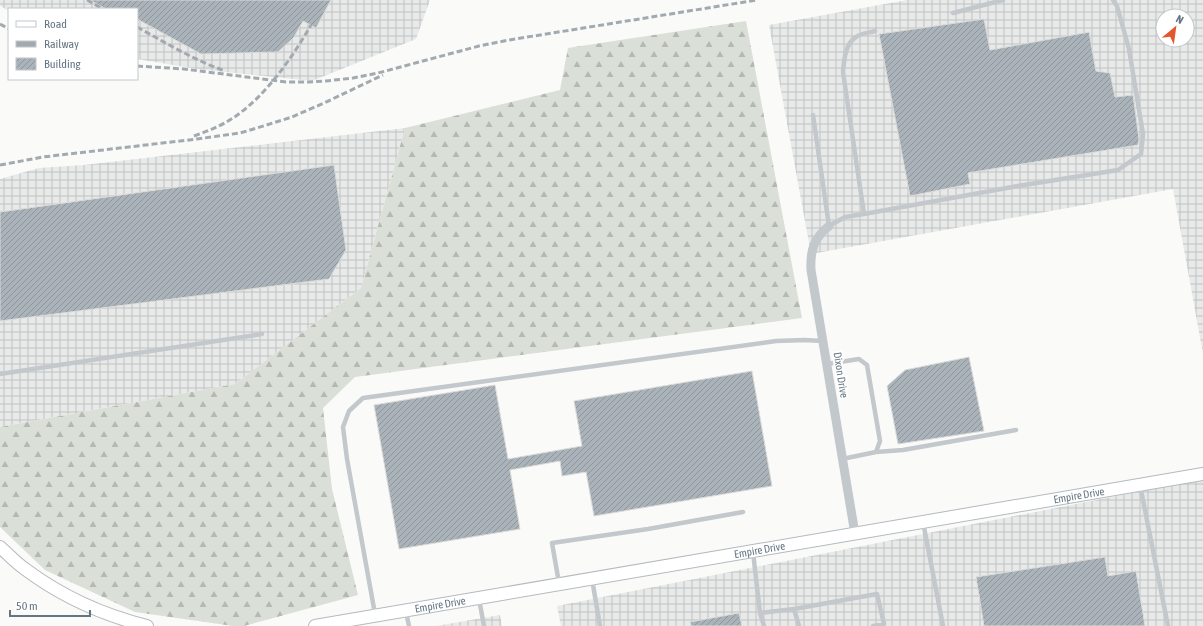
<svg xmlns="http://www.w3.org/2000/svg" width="1203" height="626" font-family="'Asap Condensed',sans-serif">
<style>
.industrial{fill:url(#industrial-grid);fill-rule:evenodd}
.forest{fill:url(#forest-firs)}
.building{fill:url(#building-hatch);stroke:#dcdcda}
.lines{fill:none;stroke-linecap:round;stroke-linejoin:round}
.secondary-casing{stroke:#b3babf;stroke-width:14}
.lane{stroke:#c3c8cc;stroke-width:4.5}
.street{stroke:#c3c8cc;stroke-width:9}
.secondary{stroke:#fff;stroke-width:12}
.rail{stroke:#a2aab0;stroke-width:3;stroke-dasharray:6 3;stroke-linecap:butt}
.labels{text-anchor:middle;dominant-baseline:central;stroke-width:4;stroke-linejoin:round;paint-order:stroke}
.street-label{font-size:11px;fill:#657683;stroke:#fff}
</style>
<defs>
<pattern id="industrial-grid" width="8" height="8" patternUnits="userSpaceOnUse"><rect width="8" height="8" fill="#e8e9e9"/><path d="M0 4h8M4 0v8" fill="none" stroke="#c0c1c2"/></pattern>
<pattern id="forest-firs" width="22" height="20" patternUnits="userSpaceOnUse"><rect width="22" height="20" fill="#dadfd7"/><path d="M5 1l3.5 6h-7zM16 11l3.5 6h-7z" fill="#b4b9b4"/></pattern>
<pattern id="building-hatch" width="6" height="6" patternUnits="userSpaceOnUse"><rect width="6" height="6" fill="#aab3b9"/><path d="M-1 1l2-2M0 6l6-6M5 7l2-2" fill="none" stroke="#8e969c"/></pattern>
</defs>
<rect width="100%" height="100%" fill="#fafaf8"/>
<path class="industrial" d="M 0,0 L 430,0 L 416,39 L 312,81 L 197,69 L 137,59 L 137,9 L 9,9 L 9,11 L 0,6 Z
M 907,0 L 1203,0 L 1203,354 L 1173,189 L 811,254 L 769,25 ZM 1163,16 L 1187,16 L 1187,40 L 1163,40 Z
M 405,128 L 361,288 L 235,384 L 0,427 L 0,179 L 39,168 L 84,165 Z
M 1203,479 L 1203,626 L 561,626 L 557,606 Z
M 500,615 L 502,626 L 436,626 Z"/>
<path class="forest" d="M 746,21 L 802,318 L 355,377 L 323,408 L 332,489 L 358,595 L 244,626 L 233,626 L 135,612 L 45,570 L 0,527 L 0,427 L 235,384 L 361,288 L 405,128 L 560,90 L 568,48 Z"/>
<path class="building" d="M 90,0 L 331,0 L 316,28 L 303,21 L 294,37 L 278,52 L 201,54 L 137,19 L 137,9 L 106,9 Z
M 984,19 L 990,50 L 1089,32 L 1096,71 L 1110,73 L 1115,97 L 1133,95 L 1139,139 L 1138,145 L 968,173 L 970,184 L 910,196 L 879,34 Z
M 334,165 L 346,250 L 329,279 L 0,321 L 0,212 Z
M 969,357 L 984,431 L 898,444 L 887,386 L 905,370 Z
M 752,371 L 772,486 L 594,516 L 586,472 L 562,476 L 560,461 L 510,470 L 520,529 L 399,549 L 374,405 L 495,385 L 508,459 L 582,446 L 574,401 Z
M 1105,557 L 1108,576 L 1136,571 L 1145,626 L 984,626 L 976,577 Z
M 739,613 L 742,626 L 691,626 L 690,622 Z"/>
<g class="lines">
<defs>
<g id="secondary">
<path d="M 0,547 C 8,554 16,563 25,569 C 61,596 103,615 147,626"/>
<path id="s1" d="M 315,626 L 1203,474"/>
</g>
</defs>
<use href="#secondary" class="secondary-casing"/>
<path class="lane" d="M 953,13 L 1003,0
M 813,115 L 829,226 L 845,217 L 864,214 L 1018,186 L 1118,170 L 1141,154 L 1143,134 L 1129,49 L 1117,6 L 1113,0
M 864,214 L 843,72 C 844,60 845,44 856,37 C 861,33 869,33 875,31
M 827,364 L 859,359 L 867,365 L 880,441 L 876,452 L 842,459
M 0,374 L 262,334
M 876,452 L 903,450 L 1016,430
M 1140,485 L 1168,626
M 923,522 L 943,626
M 753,552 L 760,613 L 764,626
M 592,579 L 600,626
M 559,583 L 552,543 L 648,529 L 743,512
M 479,599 L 484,626
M 794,609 L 799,626
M 406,612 L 409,626
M 760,613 L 794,609 L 877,594 L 884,624 L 873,626
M 375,614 L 347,459 L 343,427 L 349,411 L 363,398 L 776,341 L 804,340 L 823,341"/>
<path class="street" d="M 829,226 C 814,238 810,250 811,270 L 855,534"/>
<use href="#secondary" class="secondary"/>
<path class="rail" d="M 87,0 L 103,9
M 0,24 L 9,29
M 137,27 C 166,43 194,60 225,71
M 137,66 L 184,69 L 286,82 L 309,82 L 326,81 L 353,78 L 378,73 L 479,46 L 509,40 L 757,0
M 194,136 C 208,131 221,126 233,118 C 265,97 292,58 311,25
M 0,165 L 43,157 L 197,139 L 240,133 L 257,128 L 292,117 L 324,103 L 383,75"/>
</g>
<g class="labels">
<g class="street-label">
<text transform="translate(841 375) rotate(81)">Dixon Drive</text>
<text stroke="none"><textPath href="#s1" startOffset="775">Empire Drive</textPath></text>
<text stroke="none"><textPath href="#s1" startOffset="451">Empire Drive</textPath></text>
<text stroke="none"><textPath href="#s1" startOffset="127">Empire Drive</textPath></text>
</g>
</g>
<rect x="8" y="8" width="130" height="72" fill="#ffffff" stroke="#c1c8cd"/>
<rect x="16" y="21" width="20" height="6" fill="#ffffff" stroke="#c1c8cd"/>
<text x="44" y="28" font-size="12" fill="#657683">Road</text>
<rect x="16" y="41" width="20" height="6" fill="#a2aab0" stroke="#c1c8cd"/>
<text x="44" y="48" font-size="12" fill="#657683">Railway</text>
<rect x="16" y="58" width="20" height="12" fill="url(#building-hatch)" stroke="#c1c8cd"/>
<text x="44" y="68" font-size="12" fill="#657683">Building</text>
<g transform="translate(1175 28) rotate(29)"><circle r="19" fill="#ffffff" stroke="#c1c8cd"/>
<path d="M0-3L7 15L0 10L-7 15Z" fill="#e4572e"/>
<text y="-6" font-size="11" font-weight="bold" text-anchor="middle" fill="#657683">N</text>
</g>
<path d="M10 610v6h80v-6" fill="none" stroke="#657683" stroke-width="2"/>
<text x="16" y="610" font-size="12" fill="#657683" stroke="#ffffff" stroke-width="3" paint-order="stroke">50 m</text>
</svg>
